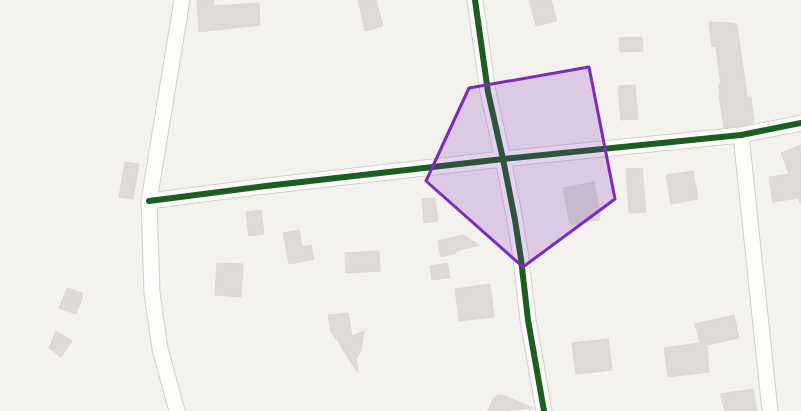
<svg xmlns="http://www.w3.org/2000/svg" width="801" height="411" font-family="'DM Sans',sans-serif">
<style>
.building{fill:#dedbd6;stroke:#dcd9d4}
.lines{fill:none;stroke-linecap:round;stroke-linejoin:round}
.minor-casing{stroke:#d2d0cb;stroke-width:17}
.minor{stroke:#fdfdfc;stroke-width:15}
.cycleway-casing{stroke:#fff;stroke-width:8}
.cycleway{stroke:#1b5e20;stroke-width:6}
.marked{fill:#7b2cbf;fill-opacity:0.2;stroke:#7b2cbf;stroke-width:3;stroke-linejoin:round}
</style>
<rect width="100%" height="100%" fill="#f4f2ee"/>
<path class="building" d="M 197,0 L 214,0 L 214,6 L 259,3 L 260,25 L 199,32 Z
M 358,0 L 376,0 L 383,26 L 365,31 Z
M 529,0 L 551,0 L 557,21 L 536,26 Z
M 709,22 L 732,23 L 737,25 L 747,97 L 751,97 L 754,123 L 740,126 L 724,128 L 719,94 L 720,94 L 719,85 L 721,85 L 716,46 L 712,47 Z
M 642,37 L 643,51 L 620,52 L 619,38 Z
M 635,85 L 638,119 L 621,120 L 618,86 Z
M 801,145 L 801,203 L 800,203 L 798,198 L 773,202 L 769,177 L 789,174 L 781,153 Z
M 125,162 L 139,164 L 133,199 L 119,197 Z
M 642,168 L 646,212 L 629,213 L 626,169 Z
M 693,171 L 698,199 L 671,204 L 666,175 Z
M 594,182 L 600,213 L 599,220 L 570,225 L 563,188 Z
M 435,198 L 438,221 L 424,223 L 422,199 Z
M 261,210 L 264,234 L 249,236 L 246,212 Z
M 299,230 L 302,247 L 311,245 L 314,259 L 289,264 L 283,233 Z
M 463,235 L 479,245 L 456,251 L 456,253 L 441,257 L 438,241 Z
M 379,251 L 380,271 L 346,273 L 345,253 Z
M 217,263 L 243,264 L 241,297 L 215,295 Z
M 447,263 L 450,278 L 432,280 L 430,266 Z
M 490,284 L 494,317 L 459,321 L 455,289 Z
M 67,288 L 82,293 L 82,299 L 76,314 L 59,308 Z
M 348,313 L 352,336 L 364,331 L 361,351 L 356,359 L 356,358 L 358,373 L 331,331 L 328,315 Z
M 734,315 L 739,338 L 707,345 L 709,372 L 668,377 L 664,348 L 700,343 L 695,324 Z
M 56,331 L 72,341 L 61,357 L 49,348 Z
M 608,339 L 612,370 L 576,374 L 572,343 Z
M 753,389 L 757,411 L 725,411 L 720,394 Z
M 498,395 L 503,395 L 533,408 L 504,411 L 488,411 L 493,399 Z"/>
<g class="lines">
<defs>
<path id="minor" d="M 475,0 L 488,92 L 503,159 L 515,220 L 521,259 L 528,320 L 544,411
M 741,135 L 770,411
M 149,201 L 266,186 L 503,159 L 741,135 L 801,123
M 177,411 L 160,349 L 152,293 L 149,201 L 182,0"/>
</defs>
<use href="#minor" class="minor-casing"/>
<use href="#minor" class="minor"/>
<defs>
<path id="cycleway" d="M 475,0 L 488,92 L 503,159 L 515,220 L 521,259 L 528,320 L 544,411
M 149,201 L 266,186 L 503,159 L 741,135 L 801,123"/>
</defs>
<use href="#cycleway" class="cycleway-casing"/>
<use href="#cycleway" class="cycleway"/>
</g>
<path class="marked" d="M 589,67 L 615,199 L 523,267 L 426,181 L 469,88 Z"/>
</svg>
